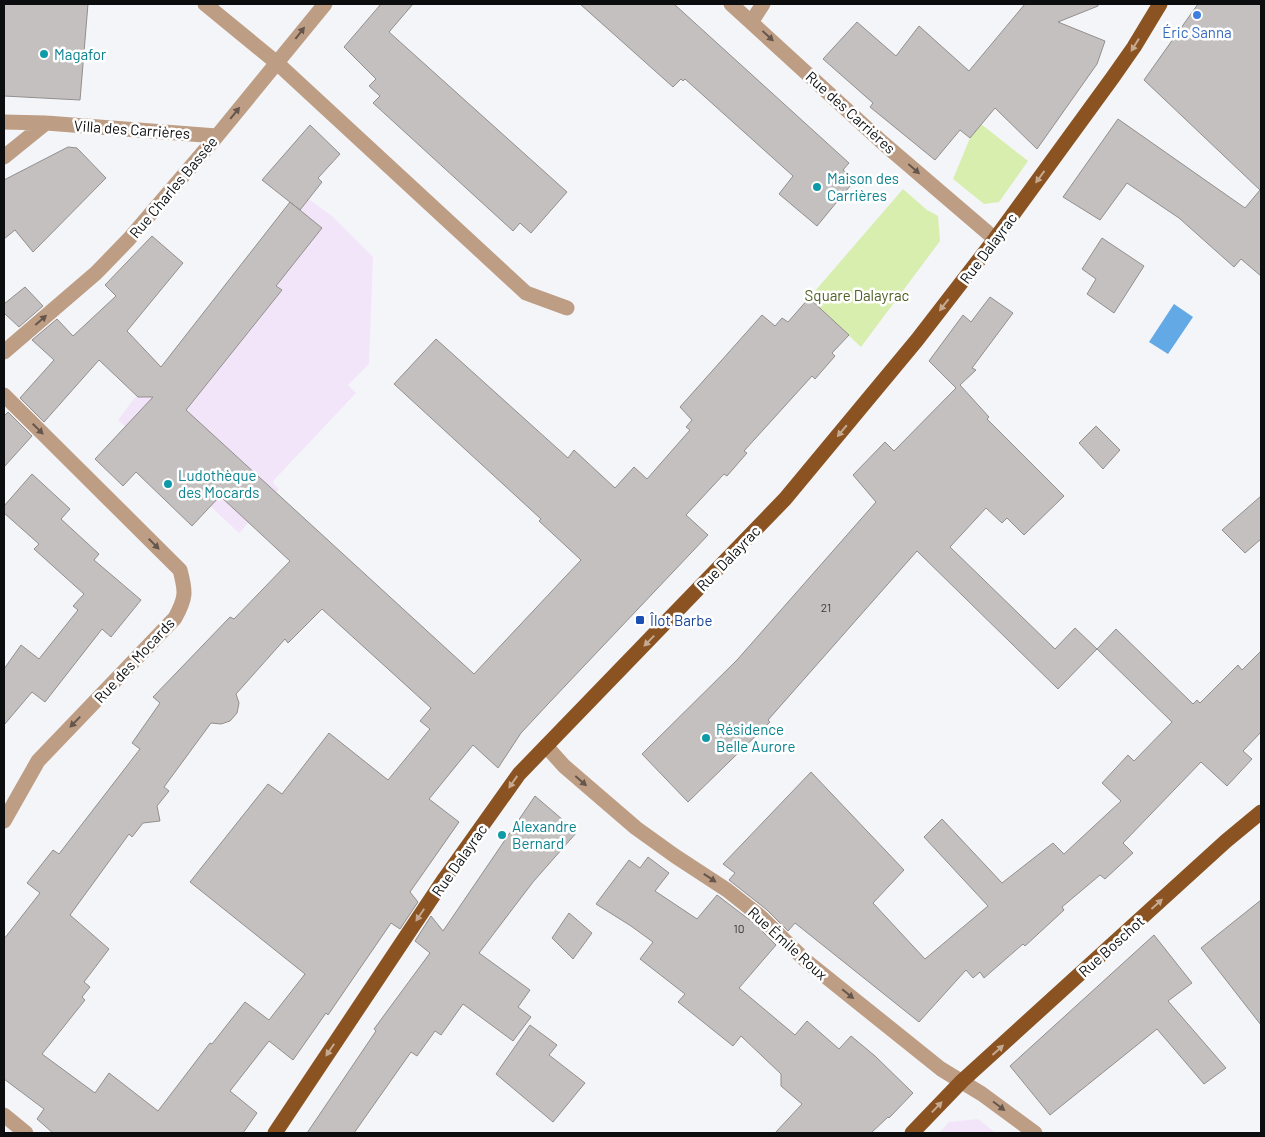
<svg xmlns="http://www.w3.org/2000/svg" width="1265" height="1137" font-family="Barlow,sans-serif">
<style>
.education{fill:#f3e5f9}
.green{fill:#d8eeaf}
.water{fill:#62a9e6}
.building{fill:#c4c0c0;stroke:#938f8e;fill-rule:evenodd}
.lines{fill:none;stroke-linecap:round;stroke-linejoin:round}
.minor{stroke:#be9d85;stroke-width:15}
.major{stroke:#8b5322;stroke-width:15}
.oneway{fill:#65554a}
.oneway2{fill:#c5a990}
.shop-dot{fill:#3f7fe0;stroke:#fff;stroke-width:2}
.culture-dot{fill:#0f9aa8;stroke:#fff;stroke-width:2}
.transit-dot{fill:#1a4fb4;stroke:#fff;stroke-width:2}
.labels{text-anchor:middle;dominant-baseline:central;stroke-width:5;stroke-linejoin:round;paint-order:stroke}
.number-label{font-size:12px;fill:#3a3a3a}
.shop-label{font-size:15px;fill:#366cbe;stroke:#fff}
.culture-label{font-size:15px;fill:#0d838f;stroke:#fff;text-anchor:start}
.street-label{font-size:15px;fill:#0c0d0e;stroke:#fff}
.park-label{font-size:15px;fill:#4d5f24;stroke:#fff}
.transit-label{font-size:15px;fill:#164399;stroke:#fff;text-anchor:start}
</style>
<rect width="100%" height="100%" fill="#f3f5f8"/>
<path class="education" d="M 299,192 L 332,216 L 373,257 L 369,364 L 348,385 L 356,393 L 274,480 L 273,483 L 279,489 L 239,533 L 118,420 L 129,405 L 136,397 L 139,397 Z
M 978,1119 L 996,1133 L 939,1133 L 949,1122 Z"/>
<path class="green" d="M 981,124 L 1028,161 L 999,202 L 984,204 L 953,179 L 970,138 Z
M 903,189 L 927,210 L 938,216 L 940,241 L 861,347 L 809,298 Z"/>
<path class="water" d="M 1174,304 L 1193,317 L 1168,354 L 1149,342 Z"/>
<path class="building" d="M 4,4 L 88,4 L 80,100 L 4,96 Z
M 381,4 L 413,4 L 389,32 L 567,192 L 531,233 L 520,223 L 513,231 L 373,103 L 380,96 L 369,86 L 376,79 L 344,47 Z
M 580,4 L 674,4 L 849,163 L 843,170 L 855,180 L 817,226 L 779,194 L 793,176 L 685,79 L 683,81 L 681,79 L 673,87 Z
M 1025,4 L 1098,4 L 1098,6 L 1058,22 L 1105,41 L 1097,64 L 1037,149 L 995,108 L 970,138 L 960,130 L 935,160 L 870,107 L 873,103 L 823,59 L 857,22 L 896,56 L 919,26 L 969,71 Z
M 1198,4 L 1261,4 L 1261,276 L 1241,259 L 1234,267 L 1179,218 L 1127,183 L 1100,220 L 1063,197 L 1118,119 L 1245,208 L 1260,190 L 1144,80 Z
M 310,125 L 340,154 L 318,178 L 322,182 L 300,210 L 262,180 Z
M 68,147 L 77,148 L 106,178 L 33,252 L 15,230 L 4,239 L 4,180 Z
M 290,202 L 322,228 L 276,286 L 282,290 L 186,410 L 474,674 L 581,560 L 539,521 L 541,519 L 394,384 L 436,339 L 568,458 L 574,450 L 615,488 L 634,467 L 647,479 L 690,430 L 686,427 L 692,420 L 680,407 L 762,315 L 775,326 L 782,318 L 788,322 L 809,298 L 849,335 L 832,353 L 835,356 L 815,379 L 812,376 L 744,451 L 747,453 L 727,476 L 724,474 L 686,515 L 708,535 L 548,704 L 521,733 L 498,768 L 473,745 L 429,799 L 459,822 L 410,892 L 418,902 L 400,929 L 391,923 L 328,1015 L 326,1013 L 293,1060 L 269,1041 L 230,1091 L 257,1113 L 243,1133 L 53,1133 L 37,1119 L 44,1109 L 4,1079 L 4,939 L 40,893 L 27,883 L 53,850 L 59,854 L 140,749 L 132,743 L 160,703 L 153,697 L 230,617 L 234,619 L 290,561 L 220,496 L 192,526 L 136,472 L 123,486 L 95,459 L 153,397 L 138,397 L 99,360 L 44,422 L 20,398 L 54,360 L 32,340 L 57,319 L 73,336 L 116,296 L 105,285 L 152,236 L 183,263 L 127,331 L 161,367 ZM 322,609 L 431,708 L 420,721 L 430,729 L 388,780 L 329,733 L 282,794 L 268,784 L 190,882 L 305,974 L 269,1020 L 245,1002 L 212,1044 L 210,1043 L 158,1111 L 109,1073 L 95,1093 L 42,1054 L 85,1000 L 82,997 L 90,987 L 84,982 L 109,949 L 70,915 L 129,834 L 132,837 L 143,823 L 160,821 L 157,806 L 169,791 L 164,787 L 211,723 L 221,724 L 230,721 L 237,713 L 239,703 L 236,694 L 285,639 L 288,643 Z
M 1102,238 L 1144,266 L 1114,313 L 1087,294 L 1096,279 L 1082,269 Z
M 25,287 L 43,306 L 19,327 L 4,313 L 4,304 Z
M 990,297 L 1013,313 L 972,368 L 976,370 L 960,385 L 989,417 L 987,419 L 1064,496 L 1024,535 L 1007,518 L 1002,523 L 986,508 L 950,547 L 1055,649 L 1075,628 L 1097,649 L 1058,689 L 917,551 L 768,720 L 770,722 L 688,802 L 642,754 L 737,660 L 876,502 L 853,475 L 885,442 L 894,451 L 956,388 L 929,361 L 963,315 L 971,322 Z
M 8,412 L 32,436 L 4,467 L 4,416 Z
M 1096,426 L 1120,450 L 1103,469 L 1079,443 Z
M 32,474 L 70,509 L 61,519 L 99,554 L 94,560 L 141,600 L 111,637 L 102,629 L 45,702 L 32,692 L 4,725 L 4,669 L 21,645 L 39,659 L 78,610 L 73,606 L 84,594 L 34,549 L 39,544 L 4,513 L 4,506 Z
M 1261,496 L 1261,539 L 1245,553 L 1222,530 Z
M 1116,629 L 1193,704 L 1197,700 L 1200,703 L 1238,665 L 1242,670 L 1261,651 L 1261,732 L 1243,751 L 1252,759 L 1227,786 L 1201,762 L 1123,843 L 1133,853 L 1105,879 L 1100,875 L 1062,907 L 1064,910 L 1025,946 L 1023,944 L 984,978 L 980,972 L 973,978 L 966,970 L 919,1022 L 795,923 L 788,931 L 767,910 L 729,880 L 735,873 L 723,864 L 811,772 L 904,870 L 873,903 L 925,959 L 988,906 L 924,837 L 942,819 L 1002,883 L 1053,843 L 1064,854 L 1121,801 L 1102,783 L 1128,755 L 1134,761 L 1172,722 L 1097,649 Z
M 535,796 L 577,832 L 533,882 L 479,953 L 530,990 L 518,1007 L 531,1017 L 513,1041 L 463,1004 L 441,1035 L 435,1031 L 417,1056 L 411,1052 L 354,1133 L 307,1133 L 376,1031 L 374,1029 L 430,953 L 415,941 L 431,916 L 443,931 Z
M 648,857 L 669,873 L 655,891 L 697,919 L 717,895 L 755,924 L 776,945 L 739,988 L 795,1035 L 807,1021 L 839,1049 L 851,1036 L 875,1056 L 913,1093 L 889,1118 L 888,1117 L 871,1133 L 775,1133 L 802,1104 L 781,1086 L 781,1074 L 741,1036 L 733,1046 L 678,1002 L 685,994 L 640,959 L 653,942 L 631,926 L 596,904 L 629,860 L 640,868 Z
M 1261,900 L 1261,1025 L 1201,948 Z
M 569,913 L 592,933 L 573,959 L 552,938 Z
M 1154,935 L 1192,983 L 1168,1001 L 1226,1068 L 1204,1084 L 1157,1029 L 1050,1115 L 1010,1066 Z
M 530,1025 L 557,1045 L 549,1055 L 585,1083 L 553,1122 L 496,1074 Z"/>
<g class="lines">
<path class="minor" d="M 205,4 L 277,63 L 526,293 L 567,308
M 731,4 L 883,143 L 995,239
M 752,21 L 763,4
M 4,122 L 46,123 L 217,136
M 4,157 L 46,123
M 4,352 L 96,273 L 129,239 L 217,136 L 325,4
M 4,395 L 180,570 C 186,592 186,598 175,618 L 38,761 L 4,821
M 546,746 L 564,766 L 636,828 L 675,856 L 727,890 L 761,917 L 805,960 L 941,1069 L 982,1094 L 1035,1133
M 4,1115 L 26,1133"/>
<path class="major" d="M 275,1133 L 445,878 L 519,774 L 785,499 L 917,340 L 995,239 L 1113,77 L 1134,47 L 1160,4
M 912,1133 L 962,1081 L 1226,841 L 1261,812"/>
</g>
<defs><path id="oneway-solid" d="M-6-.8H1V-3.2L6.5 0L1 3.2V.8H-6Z" transform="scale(1.25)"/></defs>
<g class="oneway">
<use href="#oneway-solid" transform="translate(300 33) rotate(-52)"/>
<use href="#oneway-solid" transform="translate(768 36) rotate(43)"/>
<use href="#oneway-solid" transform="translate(235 113) rotate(-51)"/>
<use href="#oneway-solid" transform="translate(914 169) rotate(41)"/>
<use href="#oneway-solid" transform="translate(41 320) rotate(-41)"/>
<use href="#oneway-solid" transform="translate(38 429) rotate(45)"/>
<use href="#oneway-solid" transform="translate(154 544) rotate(45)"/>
<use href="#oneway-solid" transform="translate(75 722) rotate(134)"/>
<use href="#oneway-solid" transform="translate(581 781) rotate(41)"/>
<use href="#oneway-solid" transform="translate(710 878) rotate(34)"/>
<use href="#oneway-solid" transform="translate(848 994) rotate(39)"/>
<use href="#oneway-solid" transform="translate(999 1106) rotate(37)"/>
</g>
<g class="oneway2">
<use href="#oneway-solid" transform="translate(1135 45) rotate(122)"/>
<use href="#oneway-solid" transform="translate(1040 177) rotate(126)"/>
<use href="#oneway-solid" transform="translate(944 305) rotate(128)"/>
<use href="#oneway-solid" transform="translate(842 431) rotate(130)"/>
<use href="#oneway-solid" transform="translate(649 641) rotate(134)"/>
<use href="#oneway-solid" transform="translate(513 782) rotate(125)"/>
<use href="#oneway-solid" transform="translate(1157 904) rotate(-42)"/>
<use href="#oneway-solid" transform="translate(420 915) rotate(124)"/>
<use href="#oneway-solid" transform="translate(330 1050) rotate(124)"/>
<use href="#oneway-solid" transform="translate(998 1050) rotate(-42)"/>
<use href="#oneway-solid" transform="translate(937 1107) rotate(-46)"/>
</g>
<circle class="shop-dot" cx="1197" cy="15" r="5"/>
<g class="culture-dot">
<circle cx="44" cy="54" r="5"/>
<circle cx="817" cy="187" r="5"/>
<circle cx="168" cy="484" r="5"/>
<circle cx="706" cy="738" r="5"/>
<circle cx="502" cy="835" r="5"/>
</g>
<rect class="transit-dot" x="635" y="615" width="10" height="10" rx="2.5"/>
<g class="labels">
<g class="number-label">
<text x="826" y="607">21</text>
<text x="739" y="928">10</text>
</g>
<g class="shop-label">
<text x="1197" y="32">Éric Sanna</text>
</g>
<g class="culture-label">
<text x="54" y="54">Magafor</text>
<text x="827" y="178">Maison des<tspan x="827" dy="17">Carrières</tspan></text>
<text x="178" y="475">Ludothèque<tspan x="178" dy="17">des Mocards</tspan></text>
<text x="716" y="729">Résidence<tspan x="716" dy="17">Belle Aurore</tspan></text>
<text x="512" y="826">Alexandre<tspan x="512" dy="17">Bernard</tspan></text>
</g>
<g class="street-label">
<text transform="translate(851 112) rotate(42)">Rue des Carrières</text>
<text transform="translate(132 129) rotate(4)">Villa des Carrières</text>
<text transform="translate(173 187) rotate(-50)">Rue Charles Bassée</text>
<text transform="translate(988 248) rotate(-53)">Rue Dalayrac</text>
<text transform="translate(728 558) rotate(-46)">Rue Dalayrac</text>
<text transform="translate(134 660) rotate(-47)">Rue des Mocards</text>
<text transform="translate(459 860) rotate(-55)">Rue Dalayrac</text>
<text transform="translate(788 943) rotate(42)">Rue Émile Roux</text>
<text transform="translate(1111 946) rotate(-42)">Rue Boschot</text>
</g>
<g class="park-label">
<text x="857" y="295">Square Dalayrac</text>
</g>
<g class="transit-label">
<text x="650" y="620">Îlot Barbe</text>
</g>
</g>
<rect width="1265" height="1137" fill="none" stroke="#0c0d0e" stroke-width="10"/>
</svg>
